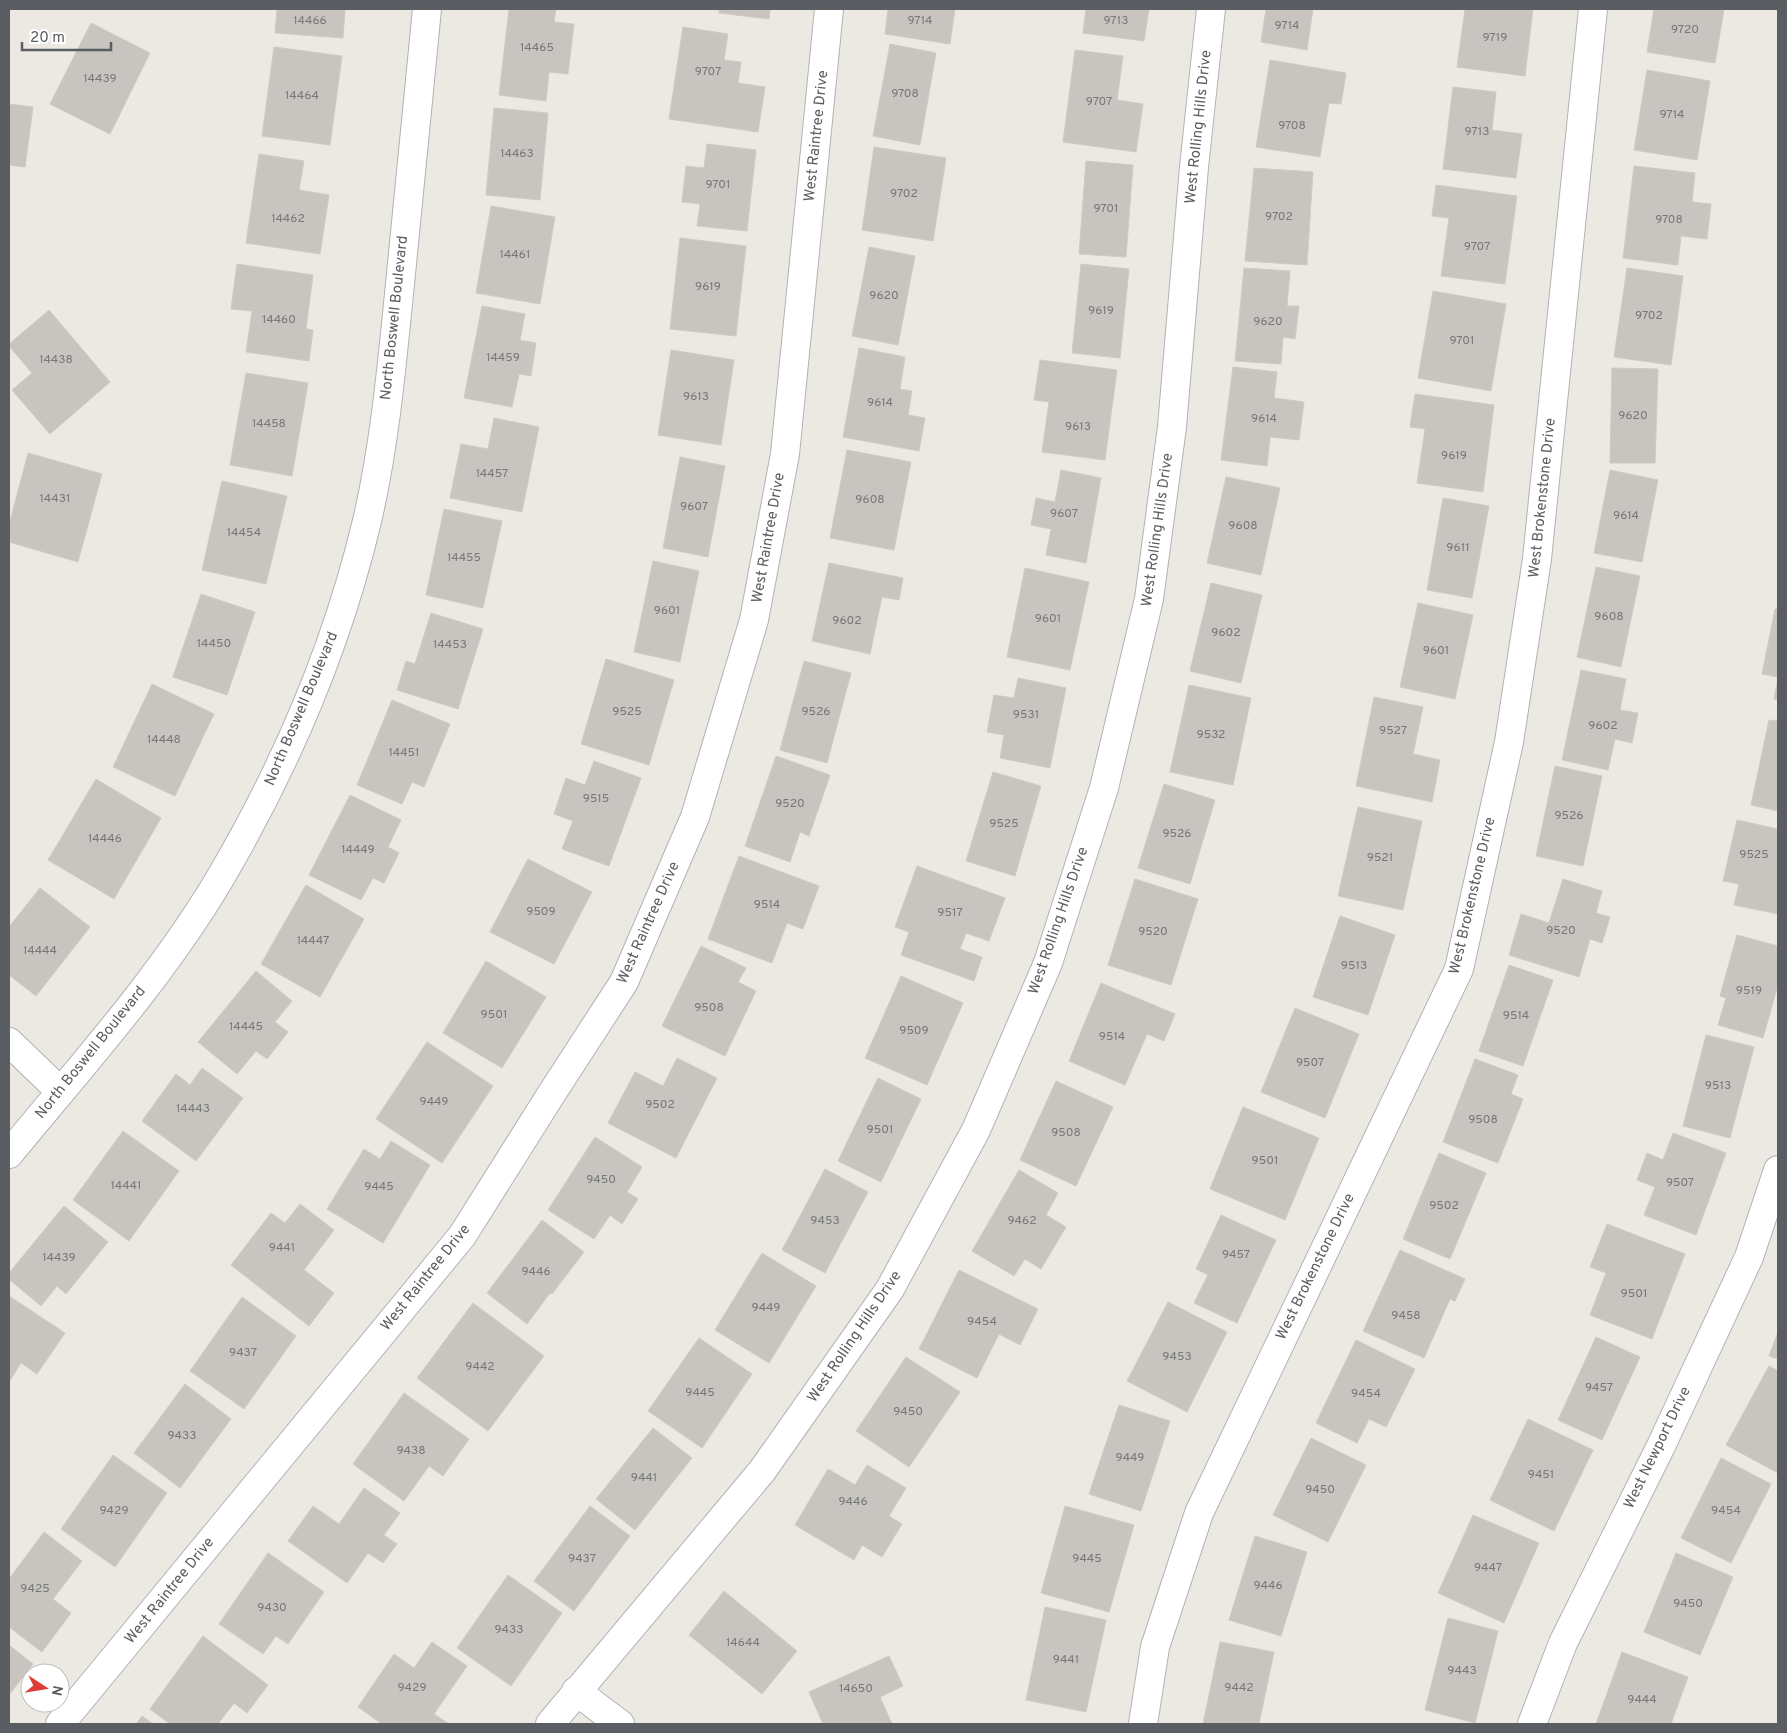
<svg xmlns="http://www.w3.org/2000/svg" width="1787" height="1733" font-family="Overpass,sans-serif">
<style>
.building{fill:#c8c4bf;stroke:#d0cbc1}
.lines{fill:none;stroke-linecap:round;stroke-linejoin:round}
.minor-casing{stroke:#afb3b6;stroke-width:30}
.tertiary-casing{stroke:#afb3b6;stroke-width:30}
.minor{stroke:#fff;stroke-width:28}
.tertiary{stroke:#fff;stroke-width:28}
.labels{text-anchor:middle;dominant-baseline:central;stroke-width:4;stroke-linejoin:round;paint-order:stroke}
.number-label{font-size:12px;fill:#767879}
.street-label{font-size:15px;fill:#5a5e62;stroke:#fff}
</style>
<rect width="100%" height="100%" fill="#ece9e2"/>
<path class="building" d="M 277,9 L 345,9 L 343,38 L 275,33 Z
M 509,9 L 556,9 L 554,22 L 574,24 L 568,74 L 549,72 L 546,101 L 499,95 Z
M 719,9 L 770,9 L 769,19 L 719,13 Z
M 888,9 L 955,9 L 950,44 L 885,34 Z
M 1086,9 L 1149,9 L 1144,41 L 1083,33 Z
M 1266,9 L 1313,9 L 1307,50 L 1261,42 Z
M 1465,9 L 1533,9 L 1525,76 L 1457,67 Z
M 1654,9 L 1724,9 L 1715,63 L 1647,52 Z
M 91,23 L 150,53 L 110,134 L 50,104 Z
M 683,27 L 728,34 L 724,60 L 741,62 L 738,83 L 765,87 L 758,132 L 669,119 Z
M 890,44 L 936,53 L 920,145 L 873,136 Z
M 274,47 L 342,56 L 330,145 L 262,136 Z
M 1075,50 L 1123,56 L 1117,100 L 1143,104 L 1136,152 L 1063,142 Z
M 1270,60 L 1346,73 L 1341,104 L 1329,103 L 1320,157 L 1256,147 Z
M 1647,70 L 1710,81 L 1697,160 L 1634,150 Z
M 1453,87 L 1496,92 L 1492,130 L 1522,134 L 1516,178 L 1443,169 Z
M 9,104 L 33,107 L 25,167 L 9,165 Z
M 494,108 L 548,113 L 540,200 L 486,195 Z
M 707,144 L 756,150 L 747,231 L 697,226 L 700,204 L 682,202 L 686,166 L 704,168 Z
M 874,147 L 946,158 L 933,241 L 862,230 Z
M 259,154 L 304,161 L 299,190 L 329,195 L 320,254 L 246,243 Z
M 1086,161 L 1133,165 L 1126,257 L 1079,254 Z
M 1634,166 L 1695,173 L 1692,202 L 1711,204 L 1707,239 L 1681,236 L 1678,265 L 1623,258 Z
M 1254,168 L 1313,172 L 1307,265 L 1245,261 Z
M 1436,185 L 1517,196 L 1505,284 L 1441,276 L 1449,218 L 1432,216 Z
M 491,206 L 555,217 L 540,304 L 476,293 Z
M 680,238 L 746,246 L 736,336 L 670,329 Z
M 869,247 L 915,256 L 898,345 L 852,336 Z
M 237,264 L 313,275 L 306,329 L 313,330 L 309,361 L 246,352 L 252,311 L 231,309 Z
M 1081,264 L 1129,269 L 1120,358 L 1072,353 Z
M 1244,268 L 1290,271 L 1287,306 L 1299,306 L 1295,339 L 1283,337 L 1281,364 L 1235,361 Z
M 1627,268 L 1683,276 L 1671,365 L 1614,357 Z
M 1433,291 L 1506,304 L 1491,391 L 1418,378 Z
M 482,306 L 525,314 L 520,340 L 536,343 L 531,376 L 519,374 L 512,407 L 464,398 Z
M 49,310 L 110,382 L 50,434 L 12,390 L 32,373 L 9,346 L 9,344 Z
M 859,348 L 905,357 L 900,389 L 912,391 L 908,415 L 925,418 L 919,451 L 843,437 Z
M 671,350 L 734,360 L 721,445 L 658,435 Z
M 1040,360 L 1117,370 L 1105,460 L 1042,452 L 1049,402 L 1034,400 Z
M 1233,367 L 1277,372 L 1274,398 L 1304,402 L 1299,440 L 1270,437 L 1267,466 L 1221,460 Z
M 1612,368 L 1658,369 L 1655,463 L 1610,463 Z
M 246,373 L 308,383 L 292,476 L 230,465 Z
M 1415,394 L 1494,405 L 1483,492 L 1417,483 L 1425,429 L 1410,427 Z
M 494,418 L 539,427 L 522,512 L 450,498 L 461,444 L 488,449 Z
M 847,450 L 911,462 L 894,550 L 830,538 Z
M 28,453 L 102,474 L 78,562 L 9,542 L 9,525 Z
M 680,457 L 725,466 L 708,557 L 663,548 Z
M 1061,470 L 1101,478 L 1086,563 L 1046,555 L 1051,529 L 1031,525 L 1036,498 L 1055,502 Z
M 1610,470 L 1658,480 L 1642,562 L 1594,553 Z
M 1226,477 L 1280,488 L 1261,575 L 1207,563 Z
M 222,481 L 287,496 L 266,584 L 202,570 Z
M 1443,498 L 1489,506 L 1472,598 L 1427,590 Z
M 444,509 L 502,521 L 483,608 L 426,595 Z
M 653,561 L 699,571 L 680,662 L 634,652 Z
M 829,563 L 903,578 L 899,600 L 882,597 L 870,654 L 812,641 Z
M 1596,567 L 1640,576 L 1621,667 L 1577,657 Z
M 1025,568 L 1089,582 L 1070,670 L 1007,657 Z
M 1211,583 L 1262,595 L 1241,683 L 1190,671 Z
M 201,594 L 255,612 L 227,695 L 173,677 Z
M 1418,603 L 1473,615 L 1455,699 L 1400,687 Z
M 1775,609 L 1778,609 L 1778,677 L 1762,674 Z
M 431,613 L 483,629 L 458,709 L 397,690 L 406,661 L 415,664 Z
M 606,659 L 674,680 L 649,765 L 581,744 Z
M 804,661 L 851,673 L 827,763 L 780,750 Z
M 1581,670 L 1626,679 L 1620,710 L 1638,713 L 1632,743 L 1615,739 L 1608,770 L 1562,760 Z
M 1018,678 L 1066,688 L 1050,768 L 1000,758 L 1004,735 L 987,732 L 994,695 L 1014,698 Z
M 1778,678 L 1778,700 L 1774,699 Z
M 152,684 L 214,714 L 175,796 L 113,767 Z
M 1189,685 L 1251,698 L 1233,785 L 1170,772 Z
M 1374,697 L 1423,707 L 1413,754 L 1440,760 L 1432,802 L 1356,786 Z
M 392,700 L 450,724 L 424,787 L 412,782 L 402,804 L 357,785 Z
M 1769,720 L 1778,721 L 1778,811 L 1751,805 Z
M 776,756 L 830,775 L 809,836 L 800,832 L 790,862 L 745,846 Z
M 594,761 L 641,778 L 609,866 L 562,849 L 573,821 L 554,814 L 566,778 L 585,785 Z
M 1555,766 L 1602,776 L 1583,866 L 1536,856 Z
M 993,772 L 1041,786 L 1015,876 L 966,861 Z
M 96,779 L 161,818 L 114,899 L 48,860 Z
M 1164,784 L 1215,800 L 1190,884 L 1138,868 Z
M 350,795 L 401,820 L 388,847 L 399,853 L 384,883 L 373,878 L 361,900 L 309,875 Z
M 1358,807 L 1422,821 L 1403,910 L 1338,896 Z
M 1737,820 L 1778,829 L 1778,914 L 1734,905 L 1739,884 L 1723,881 Z
M 739,856 L 819,886 L 803,929 L 787,923 L 772,963 L 708,939 Z
M 528,859 L 592,892 L 554,964 L 490,932 Z
M 917,866 L 1005,898 L 989,941 L 966,933 L 960,949 L 982,957 L 974,981 L 901,955 L 909,932 L 895,927 Z
M 1135,879 L 1198,899 L 1171,985 L 1108,965 Z
M 1563,879 L 1602,891 L 1596,913 L 1610,917 L 1602,943 L 1590,939 L 1579,977 L 1509,955 L 1521,914 L 1549,923 Z
M 306,885 L 364,919 L 320,997 L 261,964 Z
M 40,888 L 90,927 L 36,996 L 9,975 L 9,927 Z
M 1340,916 L 1395,935 L 1368,1015 L 1313,997 Z
M 1737,935 L 1778,946 L 1778,985 L 1763,1038 L 1718,1025 L 1726,998 L 1720,996 Z
M 701,946 L 746,968 L 738,982 L 756,991 L 725,1056 L 662,1026 Z
M 486,961 L 546,997 L 502,1068 L 443,1033 Z
M 1509,965 L 1553,980 L 1523,1066 L 1479,1051 Z
M 256,971 L 292,1001 L 275,1022 L 288,1032 L 267,1059 L 256,1051 L 237,1074 L 198,1042 Z
M 901,976 L 963,1003 L 927,1085 L 865,1058 Z
M 1101,983 L 1175,1014 L 1164,1041 L 1147,1034 L 1125,1085 L 1069,1061 Z
M 1295,1008 L 1359,1034 L 1325,1118 L 1261,1092 Z
M 1706,1035 L 1754,1047 L 1730,1138 L 1683,1126 Z
M 427,1042 L 493,1086 L 442,1163 L 376,1119 Z
M 677,1058 L 717,1078 L 676,1158 L 608,1123 L 635,1072 L 663,1086 Z
M 1475,1059 L 1518,1075 L 1511,1094 L 1523,1099 L 1498,1163 L 1443,1142 Z
M 202,1068 L 243,1098 L 196,1161 L 142,1121 L 176,1074 L 190,1085 Z
M 878,1078 L 921,1099 L 881,1182 L 838,1161 Z
M 1056,1081 L 1113,1107 L 1076,1186 L 1020,1160 Z
M 1243,1107 L 1319,1138 L 1285,1220 L 1210,1189 Z
M 123,1131 L 179,1171 L 129,1241 L 73,1200 Z
M 1673,1133 L 1726,1153 L 1696,1235 L 1644,1215 L 1655,1187 L 1637,1180 L 1647,1153 L 1663,1160 Z
M 595,1137 L 642,1167 L 627,1192 L 638,1199 L 622,1224 L 610,1215 L 594,1239 L 548,1210 Z
M 391,1141 L 430,1165 L 383,1243 L 327,1209 L 364,1149 L 380,1159 Z
M 1439,1153 L 1486,1173 L 1450,1259 L 1403,1239 Z
M 825,1169 L 868,1192 L 825,1273 L 782,1250 Z
M 1019,1170 L 1058,1193 L 1046,1215 L 1066,1227 L 1041,1269 L 1025,1259 L 1014,1276 L 972,1251 Z
M 300,1204 L 334,1230 L 304,1270 L 334,1293 L 309,1326 L 231,1265 L 271,1213 L 285,1223 Z
M 64,1206 L 108,1242 L 66,1294 L 57,1286 L 41,1306 L 9,1279 L 9,1273 Z
M 1221,1215 L 1276,1240 L 1237,1323 L 1194,1303 L 1208,1275 L 1196,1269 Z
M 542,1220 L 584,1252 L 552,1294 L 550,1293 L 527,1324 L 487,1293 Z
M 1607,1224 L 1685,1254 L 1652,1339 L 1590,1315 L 1606,1273 L 1590,1267 Z
M 1400,1250 L 1465,1279 L 1455,1301 L 1450,1299 L 1424,1358 L 1363,1331 Z
M 762,1253 L 816,1286 L 769,1363 L 715,1330 Z
M 959,1270 L 1038,1309 L 1020,1345 L 999,1334 L 977,1378 L 919,1349 Z
M 9,1296 L 65,1333 L 37,1374 L 21,1363 L 9,1382 Z
M 242,1297 L 296,1336 L 244,1409 L 190,1371 Z
M 1168,1302 L 1227,1332 L 1187,1412 L 1127,1381 Z
M 473,1303 L 544,1356 L 488,1431 L 417,1378 Z
M 1778,1332 L 1778,1359 L 1769,1356 Z
M 1596,1337 L 1640,1357 L 1602,1440 L 1558,1420 Z
M 699,1338 L 752,1374 L 702,1448 L 648,1411 Z
M 1356,1340 L 1415,1369 L 1386,1427 L 1369,1419 L 1357,1443 L 1316,1423 Z
M 906,1357 L 960,1392 L 909,1467 L 856,1431 Z
M 1769,1366 L 1778,1371 L 1778,1473 L 1726,1445 Z
M 185,1384 L 231,1419 L 180,1488 L 134,1453 Z
M 404,1393 L 469,1439 L 443,1476 L 429,1466 L 404,1501 L 353,1464 Z
M 1119,1405 L 1170,1421 L 1141,1511 L 1089,1494 Z
M 1528,1419 L 1593,1450 L 1554,1531 L 1490,1500 Z
M 653,1428 L 692,1458 L 635,1530 L 596,1499 Z
M 1311,1438 L 1366,1465 L 1328,1542 L 1273,1515 Z
M 113,1455 L 167,1493 L 115,1567 L 61,1529 Z
M 1721,1458 L 1771,1484 L 1731,1563 L 1681,1538 Z
M 867,1465 L 906,1488 L 889,1516 L 902,1524 L 882,1557 L 862,1545 L 854,1560 L 795,1525 L 828,1469 L 855,1485 Z
M 364,1488 L 400,1513 L 384,1535 L 397,1544 L 383,1563 L 368,1553 L 347,1583 L 288,1541 L 313,1506 L 339,1524 Z
M 590,1506 L 630,1536 L 574,1611 L 534,1581 Z
M 1065,1506 L 1134,1525 L 1109,1612 L 1041,1593 Z
M 1473,1515 L 1539,1543 L 1504,1623 L 1438,1593 Z
M 44,1532 L 82,1561 L 53,1599 L 71,1613 L 42,1652 L 9,1627 L 9,1579 Z
M 1255,1536 L 1307,1552 L 1281,1636 L 1229,1620 Z
M 268,1553 L 324,1592 L 288,1644 L 276,1636 L 263,1654 L 219,1624 Z
M 1676,1553 L 1733,1577 L 1700,1655 L 1644,1632 Z
M 508,1575 L 562,1613 L 511,1686 L 457,1648 Z
M 724,1591 L 797,1651 L 762,1694 L 689,1635 Z
M 1045,1607 L 1106,1620 L 1086,1712 L 1026,1700 Z
M 1448,1618 L 1498,1631 L 1475,1723 L 1425,1710 Z
M 203,1636 L 268,1685 L 247,1713 L 234,1703 L 218,1724 L 170,1724 L 150,1709 Z
M 432,1642 L 467,1666 L 434,1714 L 449,1724 L 382,1724 L 358,1707 L 394,1654 L 414,1668 Z
M 1220,1642 L 1274,1652 L 1259,1724 L 1203,1724 Z
M 9,1645 L 33,1664 L 9,1695 Z
M 1622,1652 L 1688,1677 L 1671,1724 L 1596,1724 Z
M 889,1656 L 903,1686 L 880,1697 L 892,1724 L 823,1724 L 809,1692 Z
M 142,1716 L 153,1724 L 136,1724 Z"/>
<g class="lines">
<defs>
<path id="minor" d="M 9,1042 L 60,1091
M 576,1691 L 620,1724
M 60,1724 L 462,1236 L 552,1093 L 624,982 L 695,817 L 754,620 L 785,454 L 829,9
M 550,1724 L 762,1471 L 890,1289 L 976,1130 L 1048,963 L 1104,788 L 1149,599 L 1172,427 L 1194,167 L 1211,9
M 1143,1724 L 1155,1647 L 1199,1513 L 1459,969 L 1509,742 L 1537,559 L 1593,9
M 1532,1724 L 1563,1643 L 1661,1446 L 1749,1257 L 1778,1170"/>
<path id="tertiary" d="M 9,1154 C 82,1065 160,979 219,880 C 285,768 337,647 367,521 C 385,444 392,363 400,284 C 409,192 418,101 427,9"/>
</defs>
<use href="#minor" class="minor-casing"/>
<use href="#tertiary" class="tertiary-casing"/>
<use href="#minor" class="minor"/>
<use href="#tertiary" class="tertiary"/>
</g>
<g class="labels">
<g class="number-label">
<text x="310" y="21">14466</text>
<text x="920" y="21">9714</text>
<text x="1116" y="21">9713</text>
<text x="1287" y="26">9714</text>
<text x="1685" y="30">9720</text>
<text x="1495" y="38">9719</text>
<text x="537" y="48">14465</text>
<text x="708" y="72">9707</text>
<text x="100" y="79">14439</text>
<text x="905" y="94">9708</text>
<text x="302" y="96">14464</text>
<text x="1099" y="102">9707</text>
<text x="1672" y="115">9714</text>
<text x="1292" y="126">9708</text>
<text x="1477" y="132">9713</text>
<text x="517" y="154">14463</text>
<text x="718" y="185">9701</text>
<text x="904" y="194">9702</text>
<text x="1106" y="209">9701</text>
<text x="1279" y="217">9702</text>
<text x="288" y="219">14462</text>
<text x="1669" y="220">9708</text>
<text x="1477" y="247">9707</text>
<text x="515" y="255">14461</text>
<text x="708" y="287">9619</text>
<text x="884" y="296">9620</text>
<text x="1101" y="311">9619</text>
<text x="1649" y="316">9702</text>
<text x="279" y="320">14460</text>
<text x="1268" y="322">9620</text>
<text x="1462" y="341">9701</text>
<text x="503" y="358">14459</text>
<text x="56" y="360">14438</text>
<text x="696" y="397">9613</text>
<text x="880" y="403">9614</text>
<text x="1633" y="416">9620</text>
<text x="1264" y="419">9614</text>
<text x="269" y="424">14458</text>
<text x="1078" y="427">9613</text>
<text x="1454" y="456">9619</text>
<text x="492" y="474">14457</text>
<text x="55" y="499">14431</text>
<text x="870" y="500">9608</text>
<text x="694" y="507">9607</text>
<text x="1064" y="514">9607</text>
<text x="1626" y="516">9614</text>
<text x="1243" y="526">9608</text>
<text x="244" y="533">14454</text>
<text x="1458" y="548">9611</text>
<text x="464" y="558">14455</text>
<text x="667" y="611">9601</text>
<text x="1609" y="617">9608</text>
<text x="1048" y="619">9601</text>
<text x="847" y="621">9602</text>
<text x="1226" y="633">9602</text>
<text x="214" y="644">14450</text>
<text x="450" y="645">14453</text>
<text x="1436" y="651">9601</text>
<text x="627" y="712">9525</text>
<text x="816" y="712">9526</text>
<text x="1026" y="715">9531</text>
<text x="1603" y="726">9602</text>
<text x="1393" y="731">9527</text>
<text x="1211" y="735">9532</text>
<text x="164" y="740">14448</text>
<text x="404" y="753">14451</text>
<text x="596" y="799">9515</text>
<text x="790" y="804">9520</text>
<text x="1569" y="816">9526</text>
<text x="1004" y="824">9525</text>
<text x="1177" y="834">9526</text>
<text x="105" y="839">14446</text>
<text x="358" y="850">14449</text>
<text x="1754" y="855">9525</text>
<text x="1380" y="858">9521</text>
<text x="767" y="905">9514</text>
<text x="541" y="912">9509</text>
<text x="950" y="913">9517</text>
<text x="1561" y="931">9520</text>
<text x="1153" y="932">9520</text>
<text x="313" y="941">14447</text>
<text x="40" y="951">14444</text>
<text x="1354" y="966">9513</text>
<text x="1749" y="991">9519</text>
<text x="709" y="1008">9508</text>
<text x="494" y="1015">9501</text>
<text x="1516" y="1016">9514</text>
<text x="246" y="1027">14445</text>
<text x="914" y="1031">9509</text>
<text x="1112" y="1037">9514</text>
<text x="1310" y="1063">9507</text>
<text x="1718" y="1086">9513</text>
<text x="434" y="1102">9449</text>
<text x="660" y="1105">9502</text>
<text x="193" y="1109">14443</text>
<text x="1483" y="1120">9508</text>
<text x="880" y="1130">9501</text>
<text x="1066" y="1133">9508</text>
<text x="1265" y="1161">9501</text>
<text x="601" y="1180">9450</text>
<text x="1680" y="1183">9507</text>
<text x="126" y="1186">14441</text>
<text x="379" y="1187">9445</text>
<text x="1444" y="1206">9502</text>
<text x="825" y="1221">9453</text>
<text x="1022" y="1221">9462</text>
<text x="282" y="1248">9441</text>
<text x="1236" y="1255">9457</text>
<text x="59" y="1258">14439</text>
<text x="536" y="1272">9446</text>
<text x="1634" y="1294">9501</text>
<text x="766" y="1308">9449</text>
<text x="1406" y="1316">9458</text>
<text x="982" y="1322">9454</text>
<text x="243" y="1353">9437</text>
<text x="1177" y="1357">9453</text>
<text x="480" y="1367">9442</text>
<text x="1599" y="1388">9457</text>
<text x="700" y="1393">9445</text>
<text x="1366" y="1394">9454</text>
<text x="908" y="1412">9450</text>
<text x="182" y="1436">9433</text>
<text x="411" y="1451">9438</text>
<text x="1130" y="1458">9449</text>
<text x="1541" y="1475">9451</text>
<text x="644" y="1478">9441</text>
<text x="1320" y="1490">9450</text>
<text x="853" y="1502">9446</text>
<text x="114" y="1511">9429</text>
<text x="1726" y="1511">9454</text>
<text x="582" y="1559">9437</text>
<text x="1087" y="1559">9445</text>
<text x="1488" y="1568">9447</text>
<text x="1268" y="1586">9446</text>
<text x="35" y="1589">9425</text>
<text x="1688" y="1604">9450</text>
<text x="272" y="1608">9430</text>
<text x="509" y="1630">9433</text>
<text x="743" y="1643">14644</text>
<text x="1066" y="1660">9441</text>
<text x="1462" y="1671">9443</text>
<text x="412" y="1688">9429</text>
<text x="1239" y="1688">9442</text>
<text x="856" y="1689">14650</text>
<text x="1642" y="1700">9444</text>
</g>
<g class="street-label">
<text transform="translate(1199 127) rotate(-84)">West Rolling Hills Drive</text>
<text transform="translate(817 136) rotate(-84)">West Raintree Drive</text>
<text transform="translate(395 318) rotate(-84)">North Boswell Boulevard</text>
<text transform="translate(1543 498) rotate(-84)">West Brokenstone Drive</text>
<text transform="translate(1158 530) rotate(-82)">West Rolling Hills Drive</text>
<text transform="translate(769 538) rotate(-80)">West Raintree Drive</text>
<text transform="translate(302 709) rotate(-67)">North Boswell Boulevard</text>
<text transform="translate(1473 896) rotate(-77)">West Brokenstone Drive</text>
<text transform="translate(1059 921) rotate(-71)">West Rolling Hills Drive</text>
<text transform="translate(649 923) rotate(-66)">West Raintree Drive</text>
<text transform="translate(91 1053) rotate(-51)">North Boswell Boulevard</text>
<text transform="translate(1316 1267) rotate(-64)">West Brokenstone Drive</text>
<text transform="translate(426 1278) rotate(-51)">West Raintree Drive</text>
<text transform="translate(855 1337) rotate(-56)">West Rolling Hills Drive</text>
<text transform="translate(1658 1448) rotate(-64)">West Newport Drive</text>
<text transform="translate(170 1591) rotate(-51)">West Raintree Drive</text>
</g>
</g>
<rect width="1787" height="1733" fill="none" stroke="#5a5e62" stroke-width="20"/>
<g transform="translate(45 1688) rotate(102)"><circle r="24" fill="#ffffff" stroke="#bdbfc0"/>
<path d="M0-4L9 19L0 12L-9 19Z" fill="#dd3d37"/>
<text y="-8" font-size="14" font-weight="bold" text-anchor="middle" fill="#5a5e62">N</text>
</g>
<path d="M22 42v8h89v-8" fill="none" stroke="#5a5e62" stroke-width="2.5"/>
<text x="30" y="42" font-size="15" fill="#5a5e62" stroke="#ffffff" stroke-width="4" paint-order="stroke">20 m</text>
</svg>
